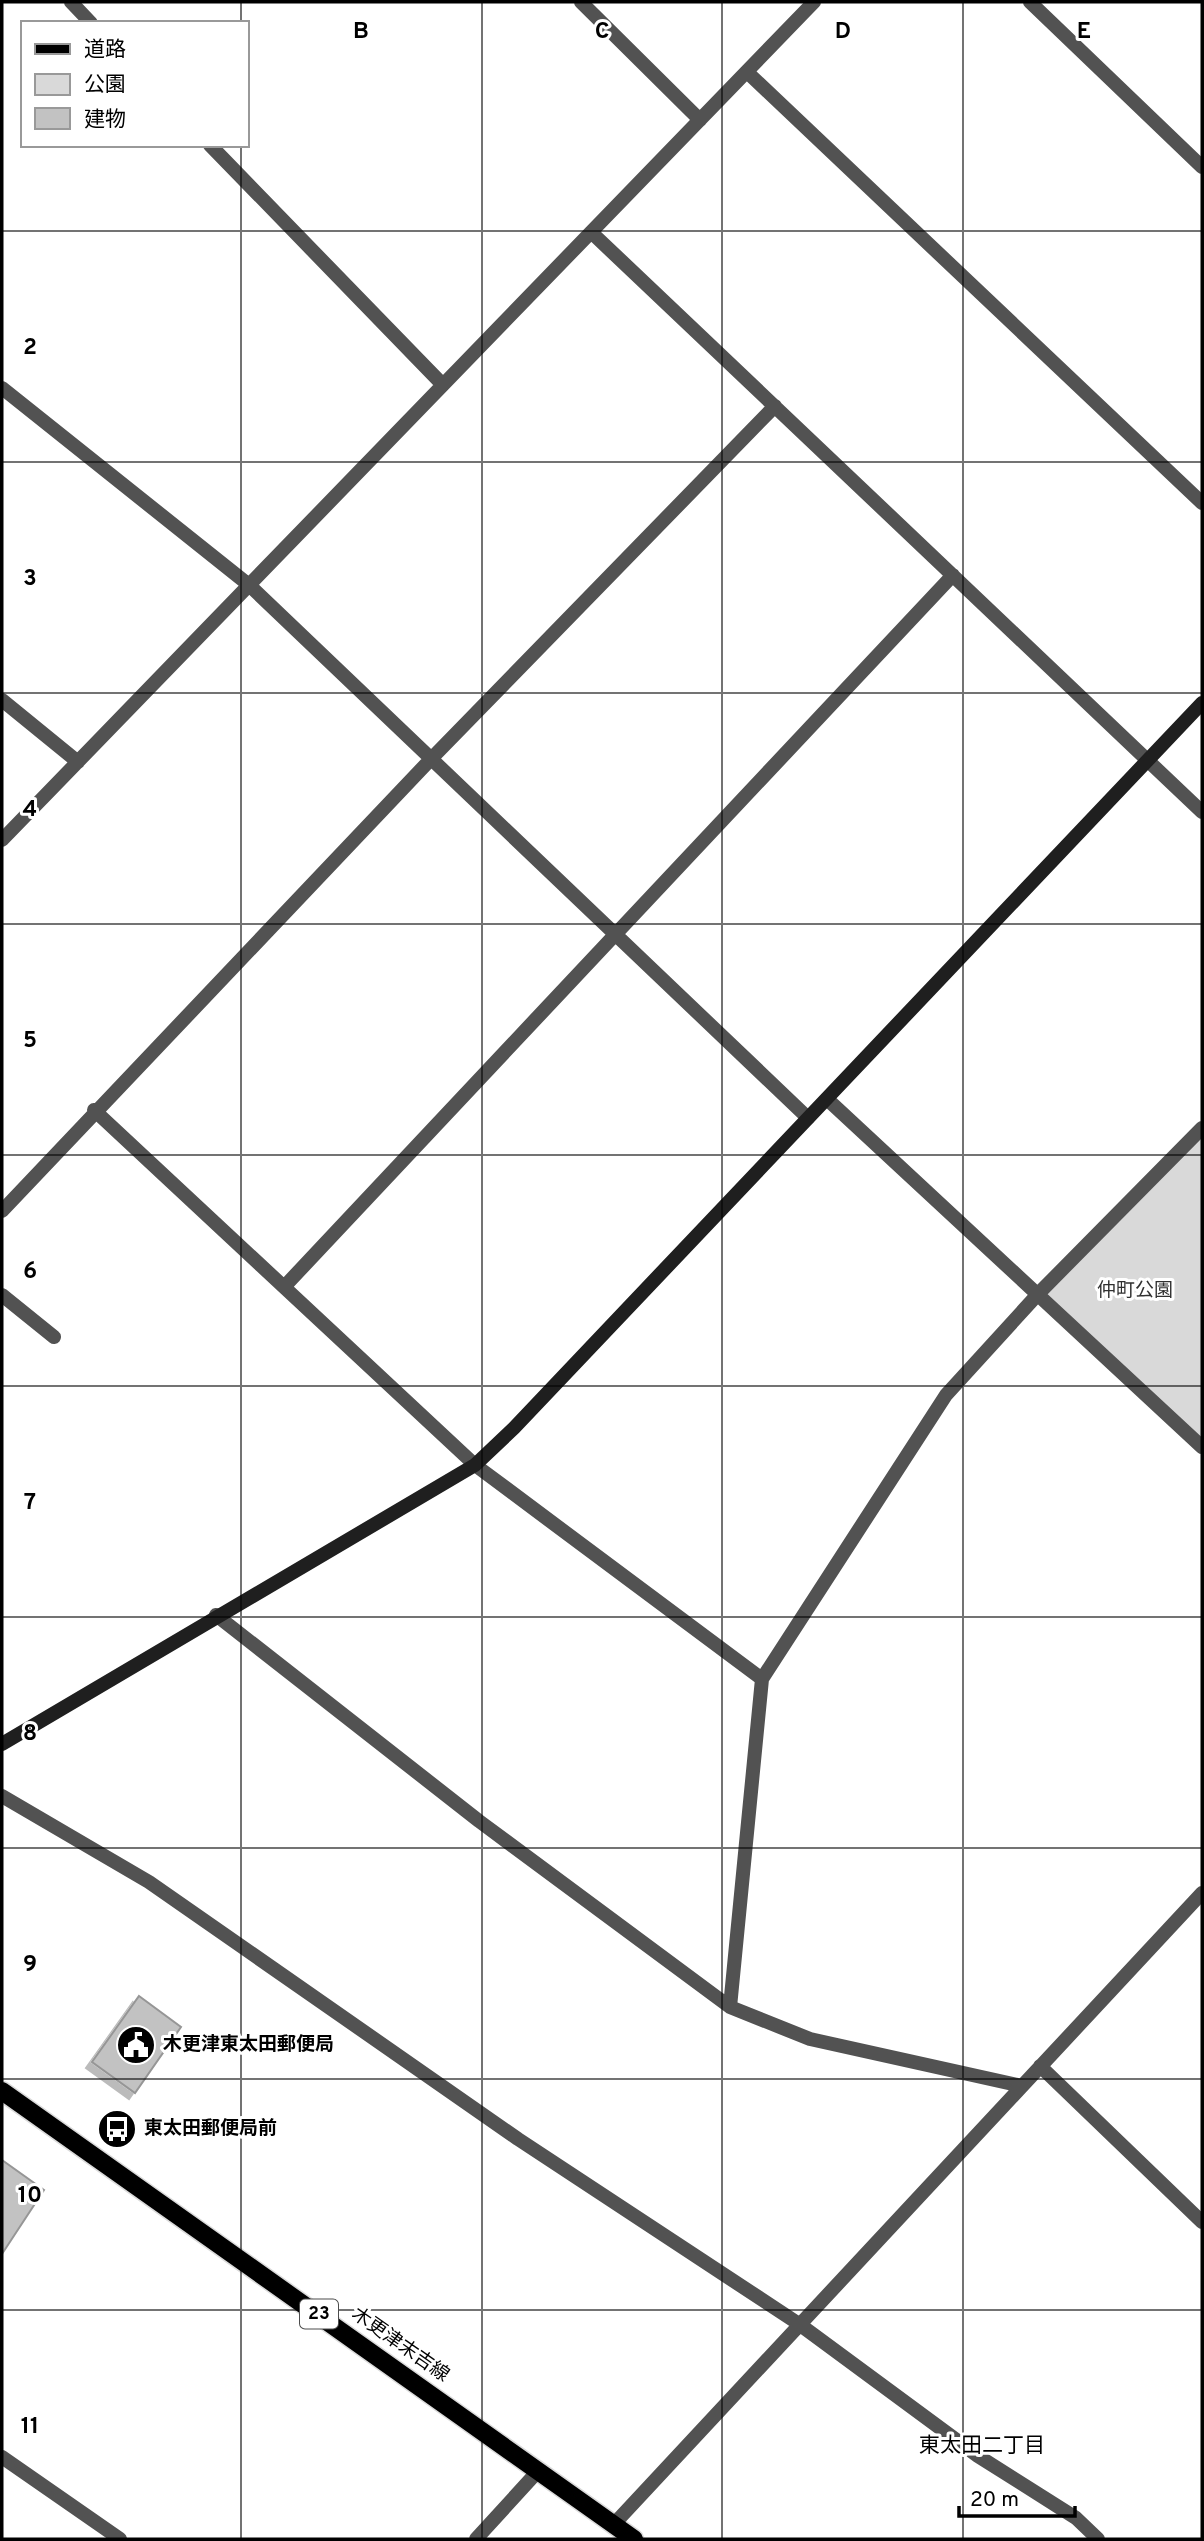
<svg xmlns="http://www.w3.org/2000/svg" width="1204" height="2541" font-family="Overpass,'Noto Sans JP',sans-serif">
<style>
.green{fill:#d9d9d9}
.building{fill:#c2c2c2;stroke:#969696;stroke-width:2;filter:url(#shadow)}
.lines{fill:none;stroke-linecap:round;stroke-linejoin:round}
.primary-casing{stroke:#dbdbdb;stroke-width:21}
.lane{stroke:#525252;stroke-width:14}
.street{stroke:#525252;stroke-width:14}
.secondary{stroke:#1f1f1f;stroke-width:14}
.primary{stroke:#000;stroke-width:18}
.grid{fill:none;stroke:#000;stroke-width:2;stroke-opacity:0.55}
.labels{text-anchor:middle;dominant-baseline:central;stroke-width:6;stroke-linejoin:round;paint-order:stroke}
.shield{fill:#fff;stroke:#4c4c4c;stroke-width:2}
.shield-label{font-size:18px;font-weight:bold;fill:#000}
.park-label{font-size:19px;fill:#303030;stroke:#fff}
.poi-label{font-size:19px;font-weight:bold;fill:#000;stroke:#fff;text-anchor:start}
.street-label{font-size:19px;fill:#000;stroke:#fff}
.neighbourhood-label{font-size:21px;fill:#000;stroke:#fff}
.grid-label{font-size:23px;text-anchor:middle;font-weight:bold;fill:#000;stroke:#fff;stroke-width:6;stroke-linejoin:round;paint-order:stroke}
</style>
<defs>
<filter id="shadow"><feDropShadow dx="-6" dy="6" stdDeviation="0" flood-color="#0004"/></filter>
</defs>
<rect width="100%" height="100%" fill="#fff"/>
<path class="green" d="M 1202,1128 L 1202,1447 L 1039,1293 Z"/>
<path class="building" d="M 139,1996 L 181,2027 L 135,2093 L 92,2062 Z
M 2,2160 L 44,2190 L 2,2254 Z"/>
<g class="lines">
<defs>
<path id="primary" d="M 2,2091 L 634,2539"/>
</defs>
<use href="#primary" class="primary-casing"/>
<path class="lane" d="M 2,1295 L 54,1337"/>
<path class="street" d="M 71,2 L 91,23
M 581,2 L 700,120
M 1030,2 L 1202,167
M 747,72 L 1202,503
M 210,145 L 443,385
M 591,232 L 1202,812
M 2,388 L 249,585 L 808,1118
M 2,700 L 78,762
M 2,840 L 814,2
M 827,1099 L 1202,1447
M 94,1110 L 475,1465 L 762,1679
M 2,1211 L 431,759 L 775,406
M 284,1287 L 953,575
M 216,1615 L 479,1821 L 730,2007 L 810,2039 L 1022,2086
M 2,1796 L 149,1882 L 518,2139 L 799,2324 L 978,2456 L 1076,2518 L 1098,2539
M 730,2007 L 762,1679 L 946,1395 L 1039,1293 L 1202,1128
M 1040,2066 L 1202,2222
M 2,2457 L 120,2539
M 615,2523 L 1202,1893
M 476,2539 L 539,2470"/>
<path class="secondary" d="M 2,1744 L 475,1465 L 514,1428 L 1202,703"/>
<use href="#primary" class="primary"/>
</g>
<path class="grid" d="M 241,2 L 241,23M 482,2 L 482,2539M 722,2 L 722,2539M 963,2 L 963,2539M 241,145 L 241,2539M 2,231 L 1202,231M 2,462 L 1202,462M 2,693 L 1202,693M 2,924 L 1202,924M 2,1155 L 1202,1155M 2,1386 L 1202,1386M 2,1617 L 1202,1617M 2,1848 L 1202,1848M 2,2079 L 1202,2079M 2,2310 L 1202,2310"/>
<defs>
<symbol id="civic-disc" viewBox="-11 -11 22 22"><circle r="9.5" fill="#000" stroke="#fff"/><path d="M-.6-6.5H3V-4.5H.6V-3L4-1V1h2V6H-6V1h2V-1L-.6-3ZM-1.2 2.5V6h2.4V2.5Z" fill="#fff"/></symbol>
<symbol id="bus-disc" viewBox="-11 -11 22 22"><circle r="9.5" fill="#000" stroke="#fff"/><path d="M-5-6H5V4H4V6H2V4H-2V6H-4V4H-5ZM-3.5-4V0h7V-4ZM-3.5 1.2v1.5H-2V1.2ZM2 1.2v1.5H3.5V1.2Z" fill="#fff"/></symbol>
</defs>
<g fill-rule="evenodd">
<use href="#civic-disc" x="114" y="2023" width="44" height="44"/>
<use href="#bus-disc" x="95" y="2107" width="44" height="44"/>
</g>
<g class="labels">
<rect class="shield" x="300" y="2299.5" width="38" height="29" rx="5"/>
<g class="shield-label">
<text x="319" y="2314">23</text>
</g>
<g class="park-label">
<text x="1135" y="1291">仲町公園</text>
</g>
<g class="poi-label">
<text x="163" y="2045">木更津東太田郵便局</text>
<text x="144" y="2129">東太田郵便局前</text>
</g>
<g class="street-label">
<text transform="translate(400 2345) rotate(35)">木更津末吉線</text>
</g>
<g class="neighbourhood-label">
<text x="982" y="2446">東太田二丁目</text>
</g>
</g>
<g class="grid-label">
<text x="361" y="38">B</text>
<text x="602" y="38">C</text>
<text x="843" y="38">D</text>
<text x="1084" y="38">E</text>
<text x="30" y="354">2</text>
<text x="30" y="585">3</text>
<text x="30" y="816">4</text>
<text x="30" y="1047">5</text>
<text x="30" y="1278">6</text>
<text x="30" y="1509">7</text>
<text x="30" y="1740">8</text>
<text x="30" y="1971">9</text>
<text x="30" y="2202">10</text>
<text x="30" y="2433">11</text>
</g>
<rect width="1204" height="2541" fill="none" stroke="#000000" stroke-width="7"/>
<rect x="21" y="21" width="228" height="126" fill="#ffffff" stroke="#999999" stroke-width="2"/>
<rect x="35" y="44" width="35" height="10" fill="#000000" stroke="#999999" stroke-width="2"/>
<text x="84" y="56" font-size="21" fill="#000000">道路</text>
<rect x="35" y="74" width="35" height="21" fill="#d9d9d9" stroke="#999999" stroke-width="2"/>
<text x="84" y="91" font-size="21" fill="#000000">公園</text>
<rect x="35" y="108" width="35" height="21" fill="#c2c2c2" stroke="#999999" stroke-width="2"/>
<text x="84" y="126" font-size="21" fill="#000000">建物</text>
<path d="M959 2506v10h116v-10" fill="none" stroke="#000000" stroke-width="3.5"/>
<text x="970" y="2506" font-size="21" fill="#000000" stroke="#ffffff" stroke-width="5" paint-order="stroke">20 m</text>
</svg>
